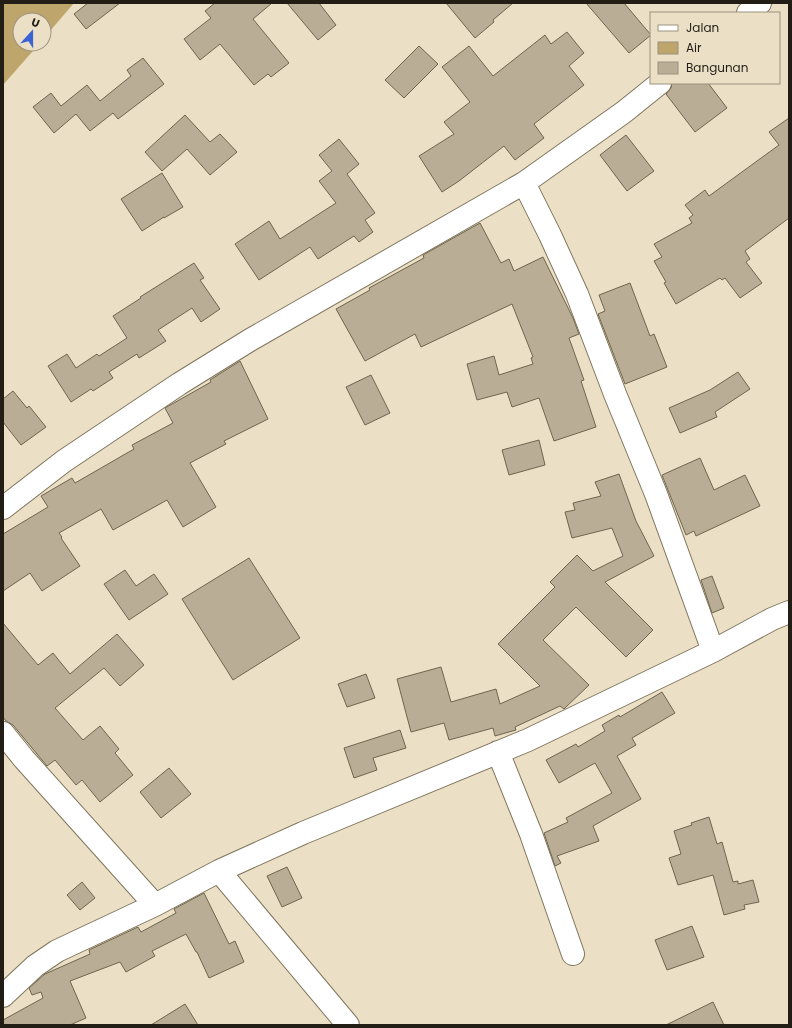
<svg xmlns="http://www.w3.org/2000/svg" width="792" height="1028" font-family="Poppins,sans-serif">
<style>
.water{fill:#bea56b}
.building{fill:#b9ae95;stroke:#6f654e}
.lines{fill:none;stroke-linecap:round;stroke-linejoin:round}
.minor-casing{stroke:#80765e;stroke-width:24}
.minor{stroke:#fff;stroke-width:22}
</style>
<rect width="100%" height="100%" fill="#ebe0c6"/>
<path class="water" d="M 3,3 L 74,3 L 44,38 L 44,20 L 20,20 L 20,44 L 39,44 L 3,85 Z"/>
<path class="building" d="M 88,3 L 120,3 L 86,29 L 74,14 Z
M 215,3 L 272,3 L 253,19 L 289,63 L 271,77 L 268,74 L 254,85 L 220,44 L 200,60 L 184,39 L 211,18 L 205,11 Z
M 287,3 L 319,3 L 336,25 L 318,40 Z
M 446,3 L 513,3 L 493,20 L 494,22 L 475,38 Z
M 586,3 L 624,3 L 651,35 L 629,53 Z
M 567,32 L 584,53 L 569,66 L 584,85 L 534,124 L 544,138 L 515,160 L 504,146 L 459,181 L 442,192 L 419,156 L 454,134 L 444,122 L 470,102 L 442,67 L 469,46 L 493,76 L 545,35 L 551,44 Z
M 419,46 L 438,64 L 404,98 L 385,80 Z
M 143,58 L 164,84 L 118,119 L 113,113 L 90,131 L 76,114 L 54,133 L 33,107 L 51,93 L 61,106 L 87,85 L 100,101 L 131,76 L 127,70 Z
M 672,83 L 708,83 L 727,108 L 695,132 L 666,94 L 671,88 Z
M 185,115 L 210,142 L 220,134 L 237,152 L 210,175 L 187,149 L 162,171 L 145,152 Z
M 789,118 L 789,218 L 745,251 L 750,259 L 746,262 L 762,283 L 740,298 L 725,278 L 722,280 L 720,278 L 676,304 L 664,283 L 666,282 L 654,261 L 662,257 L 654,244 L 692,223 L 689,218 L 693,215 L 685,205 L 705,190 L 709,196 L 779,145 L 769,132 Z
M 626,135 L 654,171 L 627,191 L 600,155 Z
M 339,139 L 359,164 L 347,174 L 375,213 L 365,220 L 373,232 L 359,242 L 354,236 L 318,259 L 310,247 L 259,280 L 235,244 L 269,221 L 280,239 L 336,203 L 319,181 L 332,171 L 319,155 Z
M 162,173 L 183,207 L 164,218 L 164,217 L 142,231 L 121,199 Z
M 480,223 L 501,263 L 509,259 L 514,271 L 543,257 L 573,318 L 579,334 L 569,338 L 584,380 L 581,381 L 596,427 L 554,441 L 539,398 L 512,407 L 507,392 L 477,400 L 467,364 L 494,356 L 499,375 L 533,364 L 531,358 L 533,357 L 512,304 L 421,347 L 415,334 L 365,361 L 336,309 L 370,290 L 369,288 L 424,258 L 423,255 Z
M 194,263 L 204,278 L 200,280 L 220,309 L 201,322 L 192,308 L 158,330 L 166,341 L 139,358 L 137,354 L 109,372 L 113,378 L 93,391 L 91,389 L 71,402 L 48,366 L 67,354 L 76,368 L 97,354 L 99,356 L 127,338 L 113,316 L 141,298 L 140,297 Z
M 630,283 L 650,336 L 654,334 L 667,367 L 625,384 L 598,314 L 605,311 L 599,295 Z
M 240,361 L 268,419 L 224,441 L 226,444 L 190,463 L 216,507 L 183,527 L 167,500 L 113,530 L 101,509 L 59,533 L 62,537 L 61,538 L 80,566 L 42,591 L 30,573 L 3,591 L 3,534 L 48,507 L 41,496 L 72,478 L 75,483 L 134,449 L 132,445 L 173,423 L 165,408 L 211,382 L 210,380 Z
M 738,372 L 750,389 L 715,412 L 717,417 L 680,433 L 669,408 L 710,390 Z
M 371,375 L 390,413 L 365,425 L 346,387 Z
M 13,391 L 27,408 L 29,406 L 46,427 L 21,445 L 3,422 L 3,399 Z
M 539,440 L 545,465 L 509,475 L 502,450 Z
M 700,458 L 714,490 L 745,475 L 760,506 L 696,536 L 694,531 L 686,535 L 662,475 Z
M 619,474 L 636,521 L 654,556 L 605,582 L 653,630 L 626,657 L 576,607 L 543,640 L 589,685 L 565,708 L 564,709 L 560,706 L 515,727 L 516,730 L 495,736 L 493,728 L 449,740 L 444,723 L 411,732 L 397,679 L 441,667 L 451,702 L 496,689 L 500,704 L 540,686 L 498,644 L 555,587 L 550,582 L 577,555 L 593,571 L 623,556 L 612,528 L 572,538 L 565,512 L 575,510 L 573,503 L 601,496 L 595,482 Z
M 249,558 L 300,638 L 233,680 L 182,599 Z
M 125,570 L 136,586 L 154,574 L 168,594 L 129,620 L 104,584 Z
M 712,576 L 724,608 L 712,613 L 701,580 Z
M 3,623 L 38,665 L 53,653 L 70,674 L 117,634 L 144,665 L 120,686 L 104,668 L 55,708 L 83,740 L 100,726 L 119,749 L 115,753 L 133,775 L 100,802 L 82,780 L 76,785 L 55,760 L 47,766 L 13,725 L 6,721 L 3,717 Z
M 366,674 L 375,698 L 347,707 L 338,684 Z
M 662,692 L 675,713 L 632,738 L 636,745 L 617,756 L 641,799 L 593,826 L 599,841 L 557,856 L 561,863 L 555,866 L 544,833 L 568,822 L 566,818 L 612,793 L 595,763 L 559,783 L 546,760 L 576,744 L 578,747 L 605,731 L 602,725 L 619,715 L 620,717 Z
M 400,730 L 406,748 L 373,758 L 377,770 L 354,778 L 344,748 Z
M 169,768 L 191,794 L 161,818 L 140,792 Z
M 709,817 L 717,844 L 722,842 L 733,882 L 738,881 L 738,884 L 753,880 L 759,902 L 744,905 L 745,909 L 724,915 L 713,875 L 678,885 L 669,858 L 681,854 L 674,831 L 692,825 L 691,823 Z
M 287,867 L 302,898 L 282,907 L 267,876 Z
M 82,882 L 95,898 L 80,910 L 67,895 Z
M 204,893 L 229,944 L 235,941 L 244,962 L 209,978 L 197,952 L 196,952 L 186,934 L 152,951 L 155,956 L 126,972 L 120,962 L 70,981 L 86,1018 L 70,1025 L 3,1025 L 3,1020 L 43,998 L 41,992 L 32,995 L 29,988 L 45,974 L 90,954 L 89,950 L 138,927 L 141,932 L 176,913 L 174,909 Z
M 692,926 L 704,957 L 667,970 L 655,940 Z
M 713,1002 L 724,1025 L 666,1025 Z
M 185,1004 L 198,1025 L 151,1025 Z"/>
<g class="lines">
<defs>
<path id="minor" d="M 748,13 L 760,3
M 3,508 L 64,461 L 179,384 L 250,340 L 524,183 L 624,112 L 660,83
M 713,651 L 772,619 L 789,612
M 3,733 L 24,759 L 155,905
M 498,752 L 531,834 L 573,954
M 219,871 L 348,1025
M 3,996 L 35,966 L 57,951 L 155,905 L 219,871 L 303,833 L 528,740 L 713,651 L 656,494 L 615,394 L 577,294 L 550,235 L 524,183"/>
</defs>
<use href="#minor" class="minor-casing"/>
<use href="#minor" class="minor"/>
</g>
<rect width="792" height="1028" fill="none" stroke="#231e15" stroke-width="8"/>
<rect x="650" y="12" width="130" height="72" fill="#ebe0c6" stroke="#9b927f"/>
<rect x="658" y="25" width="20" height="6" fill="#ffffff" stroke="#9b927f"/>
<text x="686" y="32" font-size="12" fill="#231e15">Jalan</text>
<rect x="658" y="42" width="20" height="12" fill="#bea56b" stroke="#9b927f"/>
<text x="686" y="52" font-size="12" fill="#231e15">Air</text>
<rect x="658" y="62" width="20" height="12" fill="#b9ae95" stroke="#9b927f"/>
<text x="686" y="72" font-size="12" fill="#231e15">Bangunan</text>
<g transform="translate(32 32) rotate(21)"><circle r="19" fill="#ebe0c6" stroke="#9b927f"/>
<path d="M0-3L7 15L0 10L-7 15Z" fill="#3c62d3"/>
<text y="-6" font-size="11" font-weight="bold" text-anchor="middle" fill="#231e15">U</text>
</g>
</svg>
